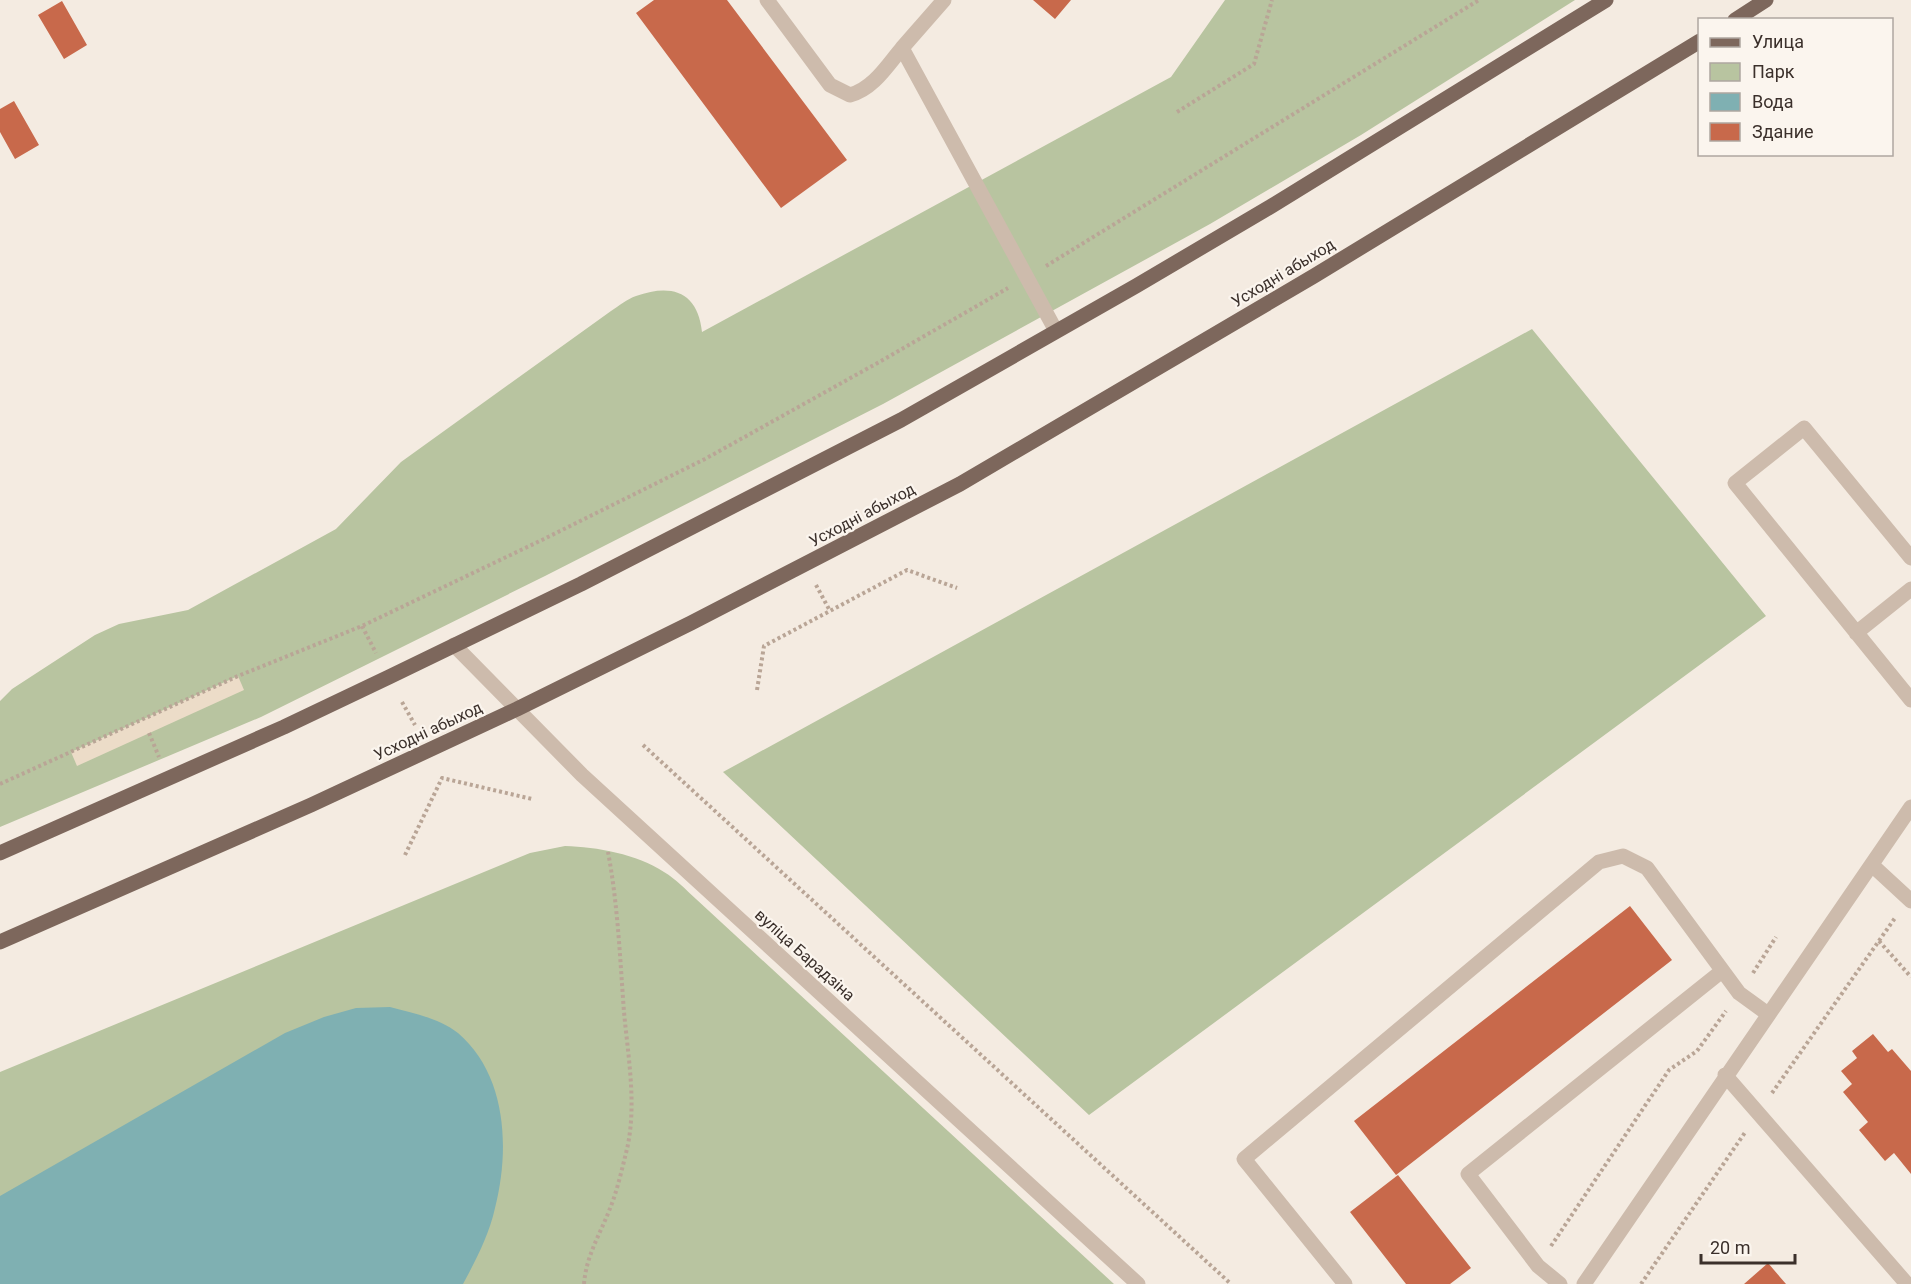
<svg xmlns="http://www.w3.org/2000/svg" width="1911" height="1284" font-family="Roboto,sans-serif">
<style>
.green{fill:#b8c4a0}
.plaza{fill:#ecdcc8}
.water{fill:#7fb0b2}
.building{fill:#c8694b}
.lines{fill:none;stroke-linecap:round;stroke-linejoin:round}
.path{stroke:#b9a596;stroke-width:4;stroke-dasharray:3 3;stroke-linecap:butt}
.minor{stroke:#cdbbac;stroke-width:15}
.major{stroke:#7d675c;stroke-width:15}
.labels{text-anchor:middle;dominant-baseline:central;stroke-width:4.5;stroke-linejoin:round;paint-order:stroke}
.street-label{font-size:16px;fill:#3b302b;stroke:#fbf5ee}
</style>
<rect width="100%" height="100%" fill="#f4ebe1"/>
<path class="green" d="M 1225,0 L 1575,0 L 1361,135 L 1210,224 L 883,404 L 545,576 L 261,717 L 0,827 L 0,701 L 12,689 L 95,635 L 119,624 L 188,610 L 336,529 L 401,462 L 611,311 C 619,306 627,299 636,296 C 672,283 698,292 702,332 L 1171,77 Z
M 1532,329 L 1766,616 L 1089,1115 L 723,772 Z
M 565,846 C 597,847 637,854 664,872 C 676,879 686,890 696,899 L 1114,1284 L 0,1284 L 0,1072 L 530,853 Z"/>
<path class="plaza" d="M 238,676 L 244,690 L 77,766 L 71,752 Z"/>
<path class="water" d="M 390,1007 C 412,1013 439,1018 458,1033 C 507,1075 510,1149 495,1208 C 489,1235 476,1260 463,1284 L 0,1284 L 0,1196 L 285,1033 L 324,1017 L 356,1008 Z"/>
<path class="building" d="M 654,0 L 727,0 L 847,160 L 781,208 L 636,13 Z
M 1033,0 L 1071,0 L 1055,19 Z
M 62,1 L 87,45 L 64,59 L 38,15 Z
M 14,101 L 39,145 L 15,159 L 0,132 L 0,109 Z
M 1630,906 L 1672,960 L 1396,1175 L 1354,1121 Z
M 1873,1034 L 1888,1052 L 1892,1049 L 1911,1071 L 1911,1174 L 1894,1153 L 1885,1161 L 1859,1130 L 1868,1122 L 1843,1092 L 1852,1084 L 1841,1071 L 1857,1058 L 1852,1051 Z
M 1398,1175 L 1471,1268 L 1450,1284 L 1406,1284 L 1350,1212 Z
M 1768,1263 L 1786,1284 L 1744,1284 Z"/>
<g class="lines">
<path class="path" d="M 1177,112 L 1254,64 L 1272,0
M 1046,266 L 1479,0
M 816,585 L 830,611
M 362,626 L 376,653
M 757,690 L 764,646 L 907,570 L 957,588
M 402,702 L 415,725
M 149,733 L 159,757
M 643,745 L 1231,1284
M 0,784 L 238,676 L 362,626 L 544,539 L 705,459 L 881,361 L 1008,288
M 405,855 L 442,778 L 532,799
M 1879,941 L 1911,977
M 1753,973 L 1776,937
M 1772,1093 L 1895,918
M 1551,1246 L 1669,1070 L 1697,1051 L 1726,1011
M 584,1284 C 586,1257 599,1236 609,1211 C 617,1192 622,1169 627,1149 C 637,1105 628,1056 624,1012 C 620,959 618,905 608,852
M 1641,1284 L 1746,1131"/>
<path class="minor" d="M 767,0 L 830,85 L 850,95 C 873,89 887,66 902,48
M 944,0 L 902,48 L 1056,331
M 1911,558 L 1804,428 L 1735,483 L 1911,700
M 1856,633 L 1911,589
M 454,645 L 582,775 L 1138,1284
M 1872,865 L 1911,901
M 1725,1075 L 1907,1284
M 1345,1284 L 1244,1159 L 1599,862 L 1623,856 L 1647,868 L 1739,993 L 1768,1014
M 1560,1284 L 1538,1266 L 1468,1174 L 1722,971
M 1584,1284 L 1911,807"/>
<path class="major" d="M 1735,20 L 1766,0
M 0,853 L 284,727 L 389,677 L 581,584 L 901,420 L 1136,286 L 1270,207 L 1606,0
M 0,942 L 311,805 L 517,709 L 691,623 L 960,484 L 1314,276 L 1700,41"/>
</g>
<g class="labels">
<g class="street-label">
<text transform="translate(1283 273) rotate(-31)">Усходні абыход</text>
<text transform="translate(862 515) rotate(-28)">Усходні абыход</text>
<text transform="translate(428 731) rotate(-25)">Усходні абыход</text>
<text transform="translate(805 955) rotate(42)">вуліца Барадзіна</text>
</g>
</g>
<rect x="1698" y="18" width="195" height="138" fill="#fbf5ee" stroke="#aea6a0" stroke-width="1.5"/>
<rect x="1710" y="38" width="30" height="9" fill="#7d675c" stroke="#aea6a0" stroke-width="1.5"/>
<text x="1752" y="48" font-size="18" fill="#3b302b">Улица</text>
<rect x="1710" y="63" width="30" height="18" fill="#b8c4a0" stroke="#aea6a0" stroke-width="1.5"/>
<text x="1752" y="78" font-size="18" fill="#3b302b">Парк</text>
<rect x="1710" y="93" width="30" height="18" fill="#7fb0b2" stroke="#aea6a0" stroke-width="1.5"/>
<text x="1752" y="108" font-size="18" fill="#3b302b">Вода</text>
<rect x="1710" y="123" width="30" height="18" fill="#c8694b" stroke="#aea6a0" stroke-width="1.5"/>
<text x="1752" y="138" font-size="18" fill="#3b302b">Здание</text>
<path d="M1701 1254v9h94v-9" fill="none" stroke="#3b302b" stroke-width="3"/>
<text x="1710" y="1254" font-size="18" fill="#3b302b" stroke="#fbf5ee" stroke-width="4.5" paint-order="stroke">20 m</text>
</svg>
